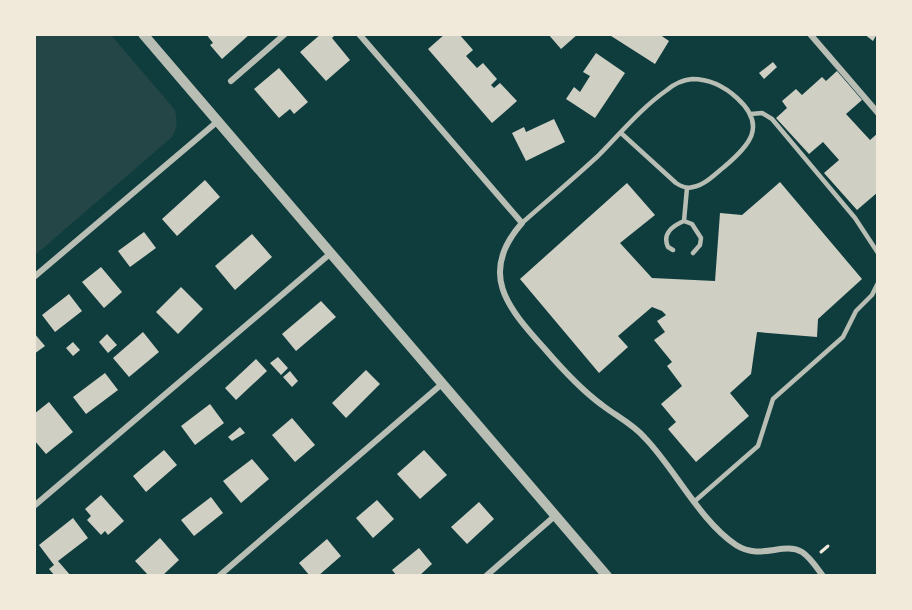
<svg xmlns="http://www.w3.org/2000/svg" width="912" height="610" font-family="Bitter,serif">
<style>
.green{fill:#244646}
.building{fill:#cfcfc3}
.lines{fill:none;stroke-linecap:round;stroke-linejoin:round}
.path{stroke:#f1e9da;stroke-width:3}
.service{stroke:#b8beb3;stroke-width:4.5}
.minor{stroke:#b8beb3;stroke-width:6}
.tertiary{stroke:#b8beb3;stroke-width:10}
</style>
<rect width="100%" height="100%" fill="#0f3d3e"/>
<path class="green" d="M 35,34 L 111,35 L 175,110 C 177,121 178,127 172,137 L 35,255 Z"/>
<path class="building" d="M 206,34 L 250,34 L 222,59 L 210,45 L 213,43 Z
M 321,34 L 336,34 L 332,38 L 350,60 L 326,81 L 300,52 Z
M 445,34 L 459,34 L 473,50 L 466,56 L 477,68 L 483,63 L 497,79 L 491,85 L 494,88 L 500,83 L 517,101 L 492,123 L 428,49 Z
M 548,34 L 578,34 L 561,49 Z
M 608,34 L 659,34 L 669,41 L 655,64 Z
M 864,34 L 877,34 L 873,41 Z
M 596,53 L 625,73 L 595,118 L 566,99 L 574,87 L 580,92 L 590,76 L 583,72 Z
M 773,62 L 777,67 L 764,79 L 759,73 Z
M 279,68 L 308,102 L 294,114 L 290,109 L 279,118 L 254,89 Z
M 837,71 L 862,100 L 846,114 L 870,140 L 878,133 L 878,192 L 857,210 L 824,173 L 839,160 L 823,142 L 809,154 L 776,118 L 787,108 L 782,101 L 796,89 L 802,95 L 822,77 L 826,81 Z
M 554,119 L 565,142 L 526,161 L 512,133 L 524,127 L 526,132 Z
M 205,180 L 220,197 L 177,236 L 162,219 Z
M 780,182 L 862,279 L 818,319 L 817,337 L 757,332 L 751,374 L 730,393 L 749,416 L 696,462 L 668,429 L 676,422 L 661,404 L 682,386 L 667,366 L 672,362 L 654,340 L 665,332 L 657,321 L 666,315 L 662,311 L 652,307 L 618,336 L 628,347 L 599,373 L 520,279 L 627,183 L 655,215 L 620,243 L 652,278 L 715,281 L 720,213 L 742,215 Z
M 144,232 L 156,248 L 130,267 L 118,251 Z
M 252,234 L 272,257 L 235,290 L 215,266 Z
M 101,267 L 122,292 L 104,308 L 82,282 Z
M 181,287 L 203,309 L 178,334 L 156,312 Z
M 69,294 L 82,311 L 55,332 L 42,315 Z
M 321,301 L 336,317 L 296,351 L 282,334 Z
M 143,332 L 159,352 L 129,377 L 113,358 Z
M 34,333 L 45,346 L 34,354 Z
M 107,334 L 117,345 L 108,353 L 99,342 Z
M 73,342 L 80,350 L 73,356 L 66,348 Z
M 278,357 L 288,368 L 281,375 L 270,363 Z
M 256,359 L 267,371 L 236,400 L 225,388 Z
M 366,370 L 380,384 L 346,418 L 332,403 Z
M 290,371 L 298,381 L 292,387 L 283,377 Z
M 105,373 L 118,390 L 86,414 L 73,397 Z
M 49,402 L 73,432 L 46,454 L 34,440 L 34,414 Z
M 210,404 L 224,423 L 195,445 L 181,426 Z
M 292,418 L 315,445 L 295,462 L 272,435 Z
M 240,427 L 245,433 L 232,441 L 228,437 Z
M 164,450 L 177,465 L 146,492 L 133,476 Z
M 424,450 L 447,475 L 420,499 L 397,474 Z
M 252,459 L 269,479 L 241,503 L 223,481 Z
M 101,495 L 124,521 L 108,535 L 105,531 L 101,535 L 87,520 L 91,516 L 85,509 Z
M 211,497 L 223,513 L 194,536 L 181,520 Z
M 377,500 L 394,519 L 373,538 L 356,518 Z
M 479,502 L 494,519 L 467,544 L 451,527 Z
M 73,518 L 88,538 L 58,561 L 71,576 L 55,576 L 49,569 L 54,565 L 39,545 Z
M 160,538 L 179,560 L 162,576 L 149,576 L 135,561 Z
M 327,539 L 341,556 L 318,576 L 310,576 L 299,563 Z
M 419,548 L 432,564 L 419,576 L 397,576 L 392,570 Z"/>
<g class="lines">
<path class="path" d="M 821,552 L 828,546"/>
<path class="service" d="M 751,114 L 762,113 L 772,119 L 855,218 L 878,253
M 684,221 L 687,188
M 522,223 C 547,201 573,179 598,156 C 620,134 641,108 667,90 C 674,84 683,80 692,79 C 710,79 724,86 737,98 C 768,126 749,146 724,167 C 715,174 705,185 693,187 C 687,189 682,187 676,183 L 621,133
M 673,250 L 668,247 C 662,234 672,226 684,221 L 692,224 L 701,238 L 700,245 L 693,253
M 695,501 L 758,446 L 773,399 L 843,337 L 856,311 L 872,295 L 878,283"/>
<path class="minor" d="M 359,34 L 522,223 C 478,273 507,307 544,348 C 562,369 580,389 602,405 C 616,416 633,424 645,438 C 675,469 700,521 736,545 C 761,561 783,541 802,552 C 810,557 817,568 823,576
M 810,34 L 878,113
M 231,81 L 285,34
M 34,277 L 218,121
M 34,506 L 331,253
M 219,576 L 443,383
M 486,576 L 556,515"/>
<path class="tertiary" d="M 143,34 L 607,576"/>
</g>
<rect width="912" height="610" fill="none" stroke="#f1e9da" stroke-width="72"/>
</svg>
